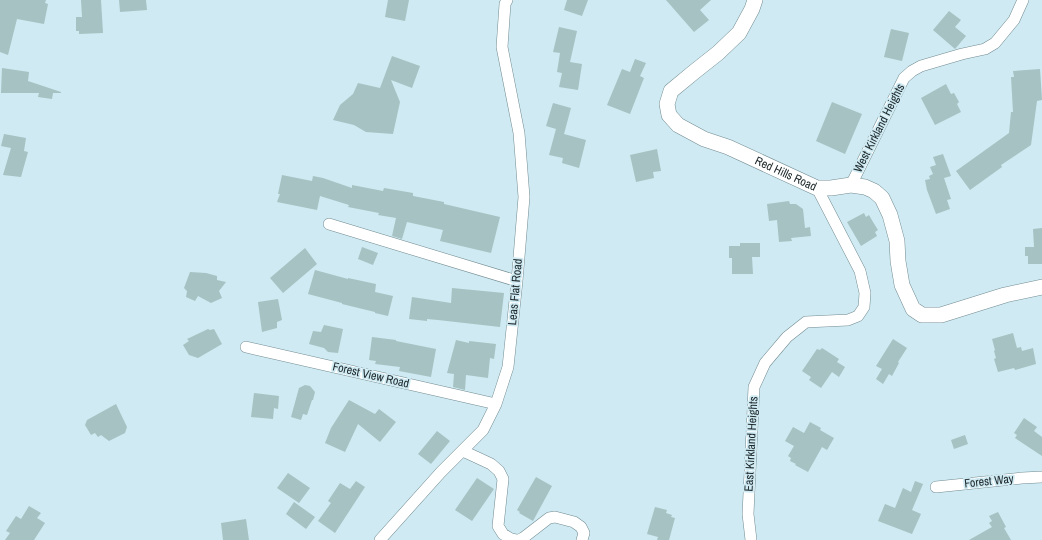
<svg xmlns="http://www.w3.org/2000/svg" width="1042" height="540" font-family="'Archivo Narrow',sans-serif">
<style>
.building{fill:#a6c2c2}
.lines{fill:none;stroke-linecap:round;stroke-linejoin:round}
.minor-casing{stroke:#728b92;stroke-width:12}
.secondary-casing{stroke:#728b92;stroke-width:16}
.minor{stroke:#fff;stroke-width:11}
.secondary{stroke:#fff;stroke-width:15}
.labels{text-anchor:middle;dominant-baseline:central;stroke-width:3.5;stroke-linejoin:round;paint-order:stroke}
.street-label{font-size:12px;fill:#1c272a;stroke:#cfeaf2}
</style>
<rect width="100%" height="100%" fill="#cfeaf2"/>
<path class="building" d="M 0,0 L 46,0 L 45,3 L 48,4 L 44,24 L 17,19 L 8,55 L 0,52 Z
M 81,0 L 101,0 L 103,33 L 79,34 L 79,31 L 76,31 L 76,17 L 82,17 Z
M 119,0 L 146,0 L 147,10 L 120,12 Z
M 388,0 L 409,0 L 405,21 L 385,17 Z
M 567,0 L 588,0 L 582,16 L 564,10 Z
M 666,0 L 711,0 L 700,10 L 709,20 L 694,32 Z
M 949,11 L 961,20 L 955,27 L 966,36 L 955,49 L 933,30 Z
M 559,27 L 577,31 L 570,62 L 582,64 L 578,90 L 559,87 L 562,73 L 557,72 L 560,53 L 553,52 Z
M 891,29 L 909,33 L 902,61 L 884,57 Z
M 392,56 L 420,66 L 412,88 L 391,80 L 400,102 L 393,134 L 366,132 L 354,125 L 333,120 L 340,105 L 353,94 L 358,83 L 380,88 Z
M 635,59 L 646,63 L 640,76 L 644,78 L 630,114 L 607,105 L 622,69 L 630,72 Z
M 2,68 L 29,72 L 28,81 L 61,92 L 61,93 L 53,93 L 52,99 L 38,97 L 39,93 L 1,93 Z
M 1040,69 L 1042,100 L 1037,101 L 1031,145 L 1001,165 L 1002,167 L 970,190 L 956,171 L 1009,133 L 1011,112 L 1013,112 L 1011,77 L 1014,77 L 1013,71 Z
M 946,84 L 951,94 L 954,93 L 959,102 L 957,104 L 961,112 L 935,125 L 921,98 Z
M 832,102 L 862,114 L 845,154 L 816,141 Z
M 553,103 L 571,108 L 564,134 L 586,140 L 579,168 L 562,163 L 563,158 L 549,155 L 556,129 L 546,126 Z
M 4,134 L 26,138 L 24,151 L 28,152 L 21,177 L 3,175 L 11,148 L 1,146 Z
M 657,149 L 661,171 L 653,172 L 654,178 L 636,182 L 630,155 Z
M 943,154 L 951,176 L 944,178 L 951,199 L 947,200 L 950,209 L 936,214 L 927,190 L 925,180 L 930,179 L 929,176 L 933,174 L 930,167 L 936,165 L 933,157 Z
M 282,175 L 312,181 L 313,176 L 323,178 L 352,188 L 352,185 L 383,191 L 384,188 L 413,193 L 413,196 L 444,202 L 444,204 L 500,217 L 491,253 L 440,241 L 443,230 L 407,222 L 402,239 L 392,236 L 396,218 L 378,215 L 379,213 L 348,207 L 349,205 L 320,196 L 317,210 L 277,202 L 280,194 L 278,194 Z
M 789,201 L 790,204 L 796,204 L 803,209 L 805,228 L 810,227 L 811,236 L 791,238 L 792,241 L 779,242 L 777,220 L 769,221 L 767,204 Z
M 864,213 L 866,217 L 869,215 L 873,222 L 878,230 L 875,232 L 877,236 L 861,246 L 847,222 Z
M 1042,228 L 1042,264 L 1028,264 L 1028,256 L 1025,256 L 1025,247 L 1034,247 L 1033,229 Z
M 740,243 L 760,243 L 760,257 L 752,257 L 753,274 L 732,274 L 732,258 L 729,258 L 729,246 L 740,246 Z
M 362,247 L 378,253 L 373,265 L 358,259 Z
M 305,248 L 317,264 L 283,293 L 270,278 Z
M 315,270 L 348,279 L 348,278 L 376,284 L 375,292 L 393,296 L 388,316 L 375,313 L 375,312 L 342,304 L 342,303 L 308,294 Z
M 190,272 L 206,273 L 217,276 L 217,280 L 226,282 L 219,291 L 222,298 L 211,303 L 198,296 L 195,301 L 186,297 L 187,291 L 184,288 Z
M 452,288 L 504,293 L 500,327 L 438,320 L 427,319 L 427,321 L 409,319 L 412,297 L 451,303 Z
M 278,299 L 282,320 L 277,322 L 277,328 L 262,332 L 258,302 Z
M 324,325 L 343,329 L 338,353 L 328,352 L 324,348 L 309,344 L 313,331 L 321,332 Z
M 208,329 L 210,330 L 214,329 L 222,344 L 198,358 L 189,355 L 183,345 L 189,341 L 187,339 Z
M 1013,333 L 1017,348 L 1021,347 L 1022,351 L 1033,348 L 1036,364 L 1015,370 L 1014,368 L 998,372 L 994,359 L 996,358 L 994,351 L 995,350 L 992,339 Z
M 372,337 L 396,340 L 396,341 L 436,349 L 431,377 L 399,371 L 400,367 L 375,364 L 376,361 L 369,360 Z
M 893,339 L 907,348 L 898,362 L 899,363 L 892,376 L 889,374 L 883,384 L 876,379 L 882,369 L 876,366 Z
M 456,340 L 469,343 L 469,341 L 496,344 L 494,359 L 490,358 L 488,378 L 466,375 L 465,390 L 453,387 L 454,374 L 447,373 Z
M 822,348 L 839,359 L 837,362 L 845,367 L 839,377 L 832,372 L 821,388 L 809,380 L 811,377 L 802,371 L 817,349 L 820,350 Z
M 305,385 L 310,386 L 315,392 L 313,400 L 312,400 L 307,415 L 303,414 L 301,420 L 291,417 L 299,388 Z
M 254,393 L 279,396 L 278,409 L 274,408 L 273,419 L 251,417 Z
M 349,400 L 375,414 L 379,409 L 396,422 L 380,442 L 358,424 L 345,452 L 325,443 L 331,428 Z
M 116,404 L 127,427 L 125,433 L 109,441 L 101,435 L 98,437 L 95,433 L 91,435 L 85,425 L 87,420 Z
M 1024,418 L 1037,427 L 1034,431 L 1042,437 L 1042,456 L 1015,438 L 1017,435 L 1014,433 Z
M 810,422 L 821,428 L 820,430 L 834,438 L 827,450 L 822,447 L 808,472 L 795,465 L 796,464 L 790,461 L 791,458 L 788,456 L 794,446 L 785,441 L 793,427 L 804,433 Z
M 437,431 L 450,441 L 431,464 L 418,454 Z
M 965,435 L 968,444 L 954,449 L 951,440 Z
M 288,473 L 310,488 L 299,503 L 277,488 Z
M 536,477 L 552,486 L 533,521 L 519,513 L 520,512 L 517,510 Z
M 477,478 L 494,489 L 472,521 L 455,510 Z
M 356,481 L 365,487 L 335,533 L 318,521 L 331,503 L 328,501 L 340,483 L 350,489 Z
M 915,481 L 923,484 L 912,510 L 921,514 L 912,534 L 878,521 L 885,504 L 895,508 L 903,488 L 911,492 Z
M 294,502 L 315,517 L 306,529 L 286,514 Z
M 29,506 L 41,513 L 37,518 L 45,523 L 34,540 L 5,540 L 10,533 L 6,531 L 16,516 L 21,519 Z
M 655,507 L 667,510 L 666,513 L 672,515 L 671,517 L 675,518 L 669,540 L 657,540 L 658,537 L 647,534 Z
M 998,512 L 1006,527 L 1004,528 L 1011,540 L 969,540 L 992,527 L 989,523 L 992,521 L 989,516 Z
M 246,519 L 249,540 L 223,540 L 221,523 Z"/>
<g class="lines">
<defs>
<path id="minor" d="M 851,185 L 904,78 L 912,71 L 921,66 L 962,54 L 985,49 L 995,43 L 1014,20 L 1023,0
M 329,224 L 517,281
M 246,347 L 496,404
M 463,451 L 491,464 L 499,471 L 503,479 L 498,526 L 503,534 L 511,539 L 516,540
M 936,487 L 1022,478 L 1042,477
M 380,540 L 441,472 L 483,430 L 496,404 L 508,367 L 517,281 L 524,197 L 519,133 L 502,47 L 505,4 L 507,0
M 519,540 L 523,538 L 549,518 L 555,517 L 574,522 L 581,527 L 584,533 L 582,540
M 751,540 L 748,514 L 754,387 L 765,363 L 787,337 L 806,322 L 848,320 L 858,316 L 864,307 L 865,293 L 860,271 L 817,188"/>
<g id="secondary">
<path id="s1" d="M 755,0 L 752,9 L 739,33 L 718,53 L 694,72 L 671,91 L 667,104 L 669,115 L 678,125 L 704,139 L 728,147 L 817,188 L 831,188 L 851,185 L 865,187 L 874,191 L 882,198 L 890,215 L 897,241 L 898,261 L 902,285 L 913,309 L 922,315 L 941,315 L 1005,295 L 1042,287"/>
</g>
</defs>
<use href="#minor" class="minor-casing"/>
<use href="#secondary" class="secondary-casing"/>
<use href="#minor" class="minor"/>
<use href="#secondary" class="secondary"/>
</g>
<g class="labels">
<g class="street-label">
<text transform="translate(879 128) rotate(-63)">West Kirkland Heights</text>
<text stroke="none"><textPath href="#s1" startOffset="283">Red Hills Road</textPath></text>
<text transform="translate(515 292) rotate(-85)">Leas Flat Road</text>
<text transform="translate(371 375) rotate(13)">Forest View Road</text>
<text transform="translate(751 444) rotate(-87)">East Kirkland Heights</text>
<text transform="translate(989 481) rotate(-6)">Forest Way</text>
</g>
</g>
</svg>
